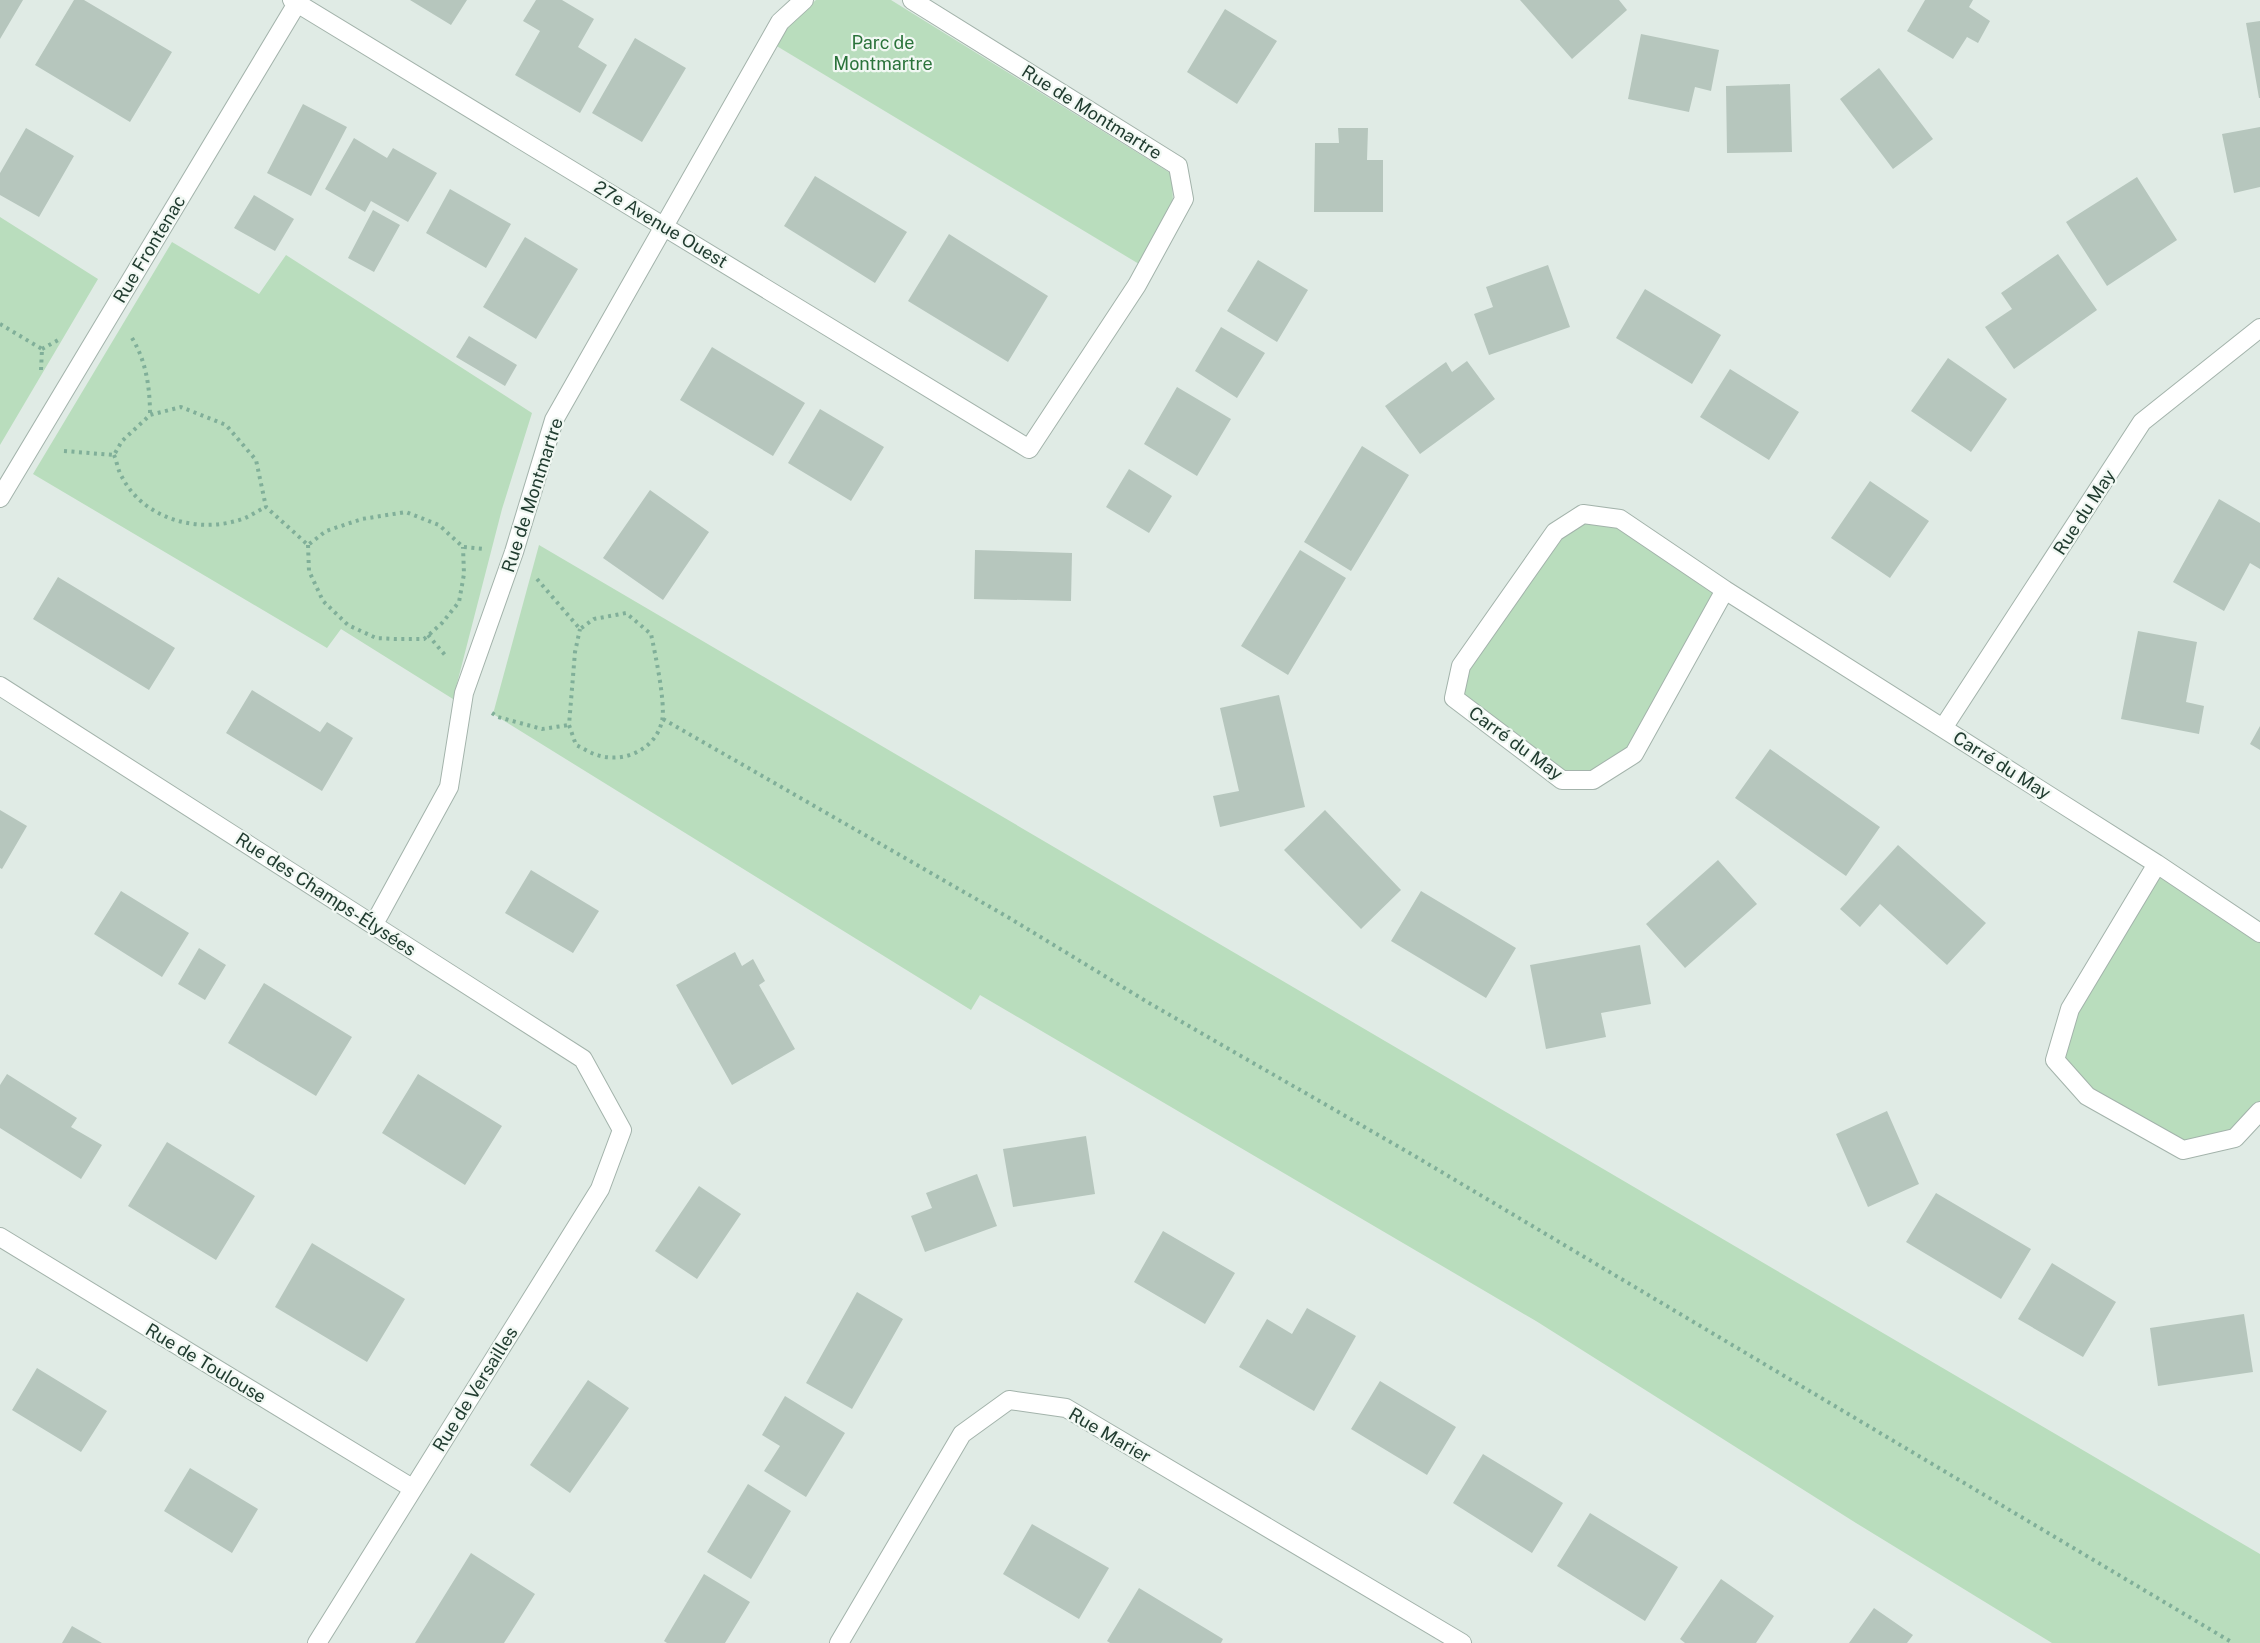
<svg xmlns="http://www.w3.org/2000/svg" width="2260" height="1643" font-family="'Public Sans',sans-serif">
<style>
.green{fill:#b9ddbd}
.building{fill:#b6c6bd}
.lines{fill:none;stroke-linecap:round;stroke-linejoin:round}
.minor-casing{stroke:#a3b3ab;stroke-width:20}
.path{stroke:#80af99;stroke-width:4;stroke-dasharray:3 4.5;stroke-linecap:butt}
.minor{stroke:#fff;stroke-width:18}
.labels{text-anchor:middle;dominant-baseline:central;stroke-width:4.5;stroke-linejoin:round;paint-order:stroke}
.park-label{font-size:18px;fill:#2b733b;stroke:#f1f8f3}
.street-label{font-size:18px;fill:#213c30;stroke:#f1f8f3}
</style>
<rect width="100%" height="100%" fill="#e0ebe5"/>
<path class="green" d="M 816,0 L 891,0 L 1172,174 L 1173,205 L 1139,264 L 775,45 L 786,26 Z
M 0,217 L 98,279 L 0,445 Z
M 172,242 L 259,294 L 286,255 L 532,413 L 502,509 L 453,699 L 341,629 L 327,648 L 33,474 Z
M 1583,514 L 1620,519 L 1725,590 L 1634,754 L 1593,780 L 1562,780 L 1454,698 L 1461,666 L 1555,532 Z
M 539,545 L 2260,1554 L 2260,1643 L 2052,1643 L 1856,1523 L 1536,1321 L 980,995 L 971,1010 L 493,714 Z
M 2157,864 L 2260,933 L 2260,1111 L 2235,1138 L 2183,1150 L 2087,1096 L 2055,1060 L 2070,1009 Z"/>
<path class="building" d="M 0,0 L 23,0 L 0,39 Z
M 74,0 L 84,0 L 172,52 L 130,122 L 35,65 Z
M 410,0 L 467,0 L 451,25 Z
M 536,0 L 562,0 L 594,19 L 578,47 L 607,65 L 580,113 L 515,75 L 540,31 L 523,21 Z
M 1520,0 L 1619,0 L 1627,10 L 1572,59 Z
M 1925,0 L 1973,0 L 1969,7 L 1990,21 L 1978,43 L 1967,37 L 1953,59 L 1907,31 Z
M 1225,9 L 1277,41 L 1237,104 L 1187,72 Z
M 2260,21 L 2260,98 L 2259,98 L 2246,23 Z
M 1641,34 L 1719,50 L 1711,91 L 1695,87 L 1689,112 L 1628,99 Z
M 635,38 L 686,68 L 642,142 L 592,113 Z
M 1879,68 L 1933,139 L 1893,169 L 1840,99 Z
M 1790,84 L 1792,152 L 1727,153 L 1726,86 Z
M 303,104 L 347,127 L 311,196 L 267,173 Z
M 2260,127 L 2260,187 L 2234,193 L 2222,134 Z
M 26,128 L 74,156 L 39,217 L 0,195 L 0,173 Z
M 1338,128 L 1368,128 L 1367,160 L 1383,160 L 1383,212 L 1314,212 L 1315,143 L 1339,143 Z
M 354,138 L 387,158 L 393,148 L 437,173 L 408,222 L 371,201 L 365,212 L 325,189 Z
M 815,176 L 907,232 L 875,283 L 784,226 Z
M 2137,177 L 2177,240 L 2107,286 L 2066,222 Z
M 450,189 L 511,224 L 486,268 L 426,233 Z
M 254,195 L 294,219 L 275,251 L 234,228 Z
M 373,210 L 400,225 L 374,272 L 348,258 Z
M 949,234 L 1048,296 L 1008,362 L 908,301 Z
M 525,237 L 578,269 L 536,339 L 483,307 Z
M 2058,254 L 2097,310 L 2014,369 L 1985,327 L 2012,309 L 2001,293 Z
M 1258,260 L 1308,290 L 1277,342 L 1227,311 Z
M 1548,265 L 1570,327 L 1489,355 L 1474,314 L 1493,307 L 1486,287 Z
M 1645,289 L 1721,335 L 1692,384 L 1616,338 Z
M 1221,327 L 1265,353 L 1237,398 L 1195,371 Z
M 469,336 L 517,365 L 505,386 L 456,357 Z
M 712,347 L 805,403 L 773,456 L 680,400 Z
M 1948,358 L 2007,399 L 1971,452 L 1911,411 Z
M 1467,361 L 1495,399 L 1420,454 L 1385,406 L 1446,362 L 1452,372 Z
M 1730,369 L 1799,412 L 1769,460 L 1700,417 Z
M 1177,387 L 1231,419 L 1197,476 L 1144,444 Z
M 820,409 L 884,447 L 851,501 L 788,463 Z
M 1362,446 L 1409,475 L 1351,571 L 1304,542 Z
M 1129,469 L 1172,496 L 1149,533 L 1106,507 Z
M 1870,481 L 1929,521 L 1890,578 L 1831,538 Z
M 650,490 L 709,532 L 663,600 L 603,558 Z
M 2219,499 L 2260,523 L 2260,569 L 2250,563 L 2224,611 L 2173,582 Z
M 975,550 L 1072,553 L 1071,601 L 974,599 Z
M 1300,550 L 1346,578 L 1288,675 L 1241,646 Z
M 58,577 L 175,648 L 149,690 L 33,619 Z
M 2138,631 L 2197,642 L 2186,702 L 2204,706 L 2199,734 L 2121,719 Z
M 252,690 L 320,732 L 327,722 L 353,738 L 322,791 L 226,733 Z
M 1279,695 L 1305,807 L 1220,827 L 1213,796 L 1239,791 L 1220,708 Z
M 2260,726 L 2260,750 L 2250,744 Z
M 1770,749 L 1880,827 L 1846,876 L 1735,798 Z
M 0,810 L 27,826 L 2,869 L 0,868 Z
M 1325,810 L 1401,890 L 1361,929 L 1284,850 Z
M 1898,845 L 1986,923 L 1947,965 L 1880,904 L 1860,927 L 1840,909 Z
M 1718,860 L 1757,904 L 1685,968 L 1646,924 Z
M 531,870 L 599,911 L 573,953 L 505,913 Z
M 121,891 L 189,933 L 162,977 L 94,934 Z
M 1421,891 L 1516,948 L 1486,998 L 1391,941 Z
M 1640,945 L 1651,1004 L 1601,1013 L 1606,1037 L 1546,1049 L 1530,965 Z
M 199,948 L 226,965 L 205,1000 L 178,984 Z
M 735,952 L 742,966 L 753,959 L 765,981 L 759,985 L 795,1049 L 732,1085 L 676,985 Z
M 264,983 L 352,1037 L 316,1096 L 228,1043 Z
M 7,1074 L 77,1118 L 71,1127 L 102,1145 L 81,1179 L 0,1128 L 0,1085 Z
M 418,1074 L 502,1126 L 465,1185 L 382,1133 Z
M 1887,1111 L 1919,1184 L 1868,1207 L 1836,1134 Z
M 1086,1136 L 1095,1194 L 1013,1207 L 1003,1149 Z
M 167,1142 L 255,1196 L 216,1260 L 128,1206 Z
M 977,1174 L 997,1226 L 925,1252 L 911,1216 L 932,1208 L 926,1193 Z
M 699,1186 L 741,1214 L 697,1279 L 655,1251 Z
M 1936,1193 L 2031,1249 L 2001,1299 L 1906,1242 Z
M 1163,1231 L 1235,1273 L 1205,1324 L 1134,1282 Z
M 312,1243 L 405,1299 L 367,1362 L 275,1307 Z
M 2052,1263 L 2116,1302 L 2083,1357 L 2018,1319 Z
M 857,1292 L 903,1319 L 852,1409 L 806,1383 Z
M 1307,1308 L 1356,1336 L 1314,1411 L 1239,1367 L 1267,1319 L 1292,1334 Z
M 2244,1314 L 2253,1372 L 2158,1386 L 2150,1328 Z
M 37,1368 L 107,1411 L 81,1452 L 12,1410 Z
M 588,1380 L 629,1408 L 570,1493 L 530,1465 Z
M 1380,1381 L 1456,1427 L 1427,1475 L 1351,1429 Z
M 785,1396 L 845,1433 L 806,1497 L 764,1471 L 780,1446 L 762,1435 Z
M 1483,1454 L 1563,1503 L 1532,1553 L 1453,1503 Z
M 190,1468 L 258,1509 L 232,1553 L 164,1511 Z
M 748,1484 L 791,1511 L 751,1579 L 707,1552 Z
M 1590,1513 L 1678,1567 L 1645,1621 L 1557,1566 Z
M 1032,1524 L 1109,1568 L 1079,1619 L 1003,1574 Z
M 471,1553 L 535,1594 L 504,1643 L 415,1643 Z
M 704,1574 L 750,1602 L 725,1643 L 667,1643 L 664,1641 Z
M 1721,1579 L 1774,1616 L 1756,1643 L 1685,1643 L 1680,1639 Z
M 1139,1588 L 1223,1639 L 1221,1643 L 1110,1643 L 1107,1641 Z
M 1874,1608 L 1913,1635 L 1907,1643 L 1849,1643 Z
M 72,1626 L 102,1643 L 62,1643 Z"/>
<g class="lines">
<defs>
<path id="minor" d="M 292,0 L 1029,449 L 1137,285 L 1184,199 L 1178,166 L 912,0
M 0,498 L 299,0
M 1725,590 L 1634,754 L 1593,780 L 1562,780 L 1454,698 L 1461,666 L 1555,532 L 1583,514 L 1620,519 L 1725,590 L 2157,864 L 2260,933
M 0,686 L 583,1059 L 622,1130 L 600,1189 L 317,1643
M 1943,728 L 2142,422 L 2260,328
M 2157,864 L 2070,1009 L 2055,1060 L 2087,1096 L 2183,1150 L 2235,1138 L 2260,1111
M 374,924 L 449,787 L 464,693 L 514,552 L 554,420 L 780,22 L 804,0
M 0,1237 L 412,1488
M 839,1643 L 962,1434 L 1009,1400 L 1066,1408 L 1462,1643"/>
</defs>
<use href="#minor" class="minor-casing"/>
<path class="path" d="M 0,324 L 42,349
M 132,338 C 146,361 150,387 150,415
M 42,349 L 60,339
M 41,370 L 42,349
M 64,451 L 114,455 L 122,441 L 150,415 L 181,407 L 226,425 L 256,460 L 266,507 L 308,545 L 326,531 L 362,519 L 406,512 L 439,525 L 463,547 L 485,549
M 114,455 C 117,462 118,471 122,477 C 144,520 201,535 245,518 C 252,515 259,510 266,507
M 308,545 L 309,571 L 323,601 L 348,625 L 376,638 L 396,639 L 424,639 L 442,623 L 459,602 L 464,574 L 463,547
M 537,579 L 580,629 L 594,619 L 626,613 L 651,634 C 655,653 666,704 662,721 C 656,749 624,764 597,755 C 590,753 583,748 576,745 L 569,725 L 575,652 L 580,629
M 428,635 L 445,655
M 492,713 L 498,717 L 542,729 L 569,725
M 663,719 L 1011,919 L 1149,1003 L 1413,1155 L 2233,1643"/>
<use href="#minor" class="minor"/>
</g>
<g class="labels">
<g class="park-label">
<text x="883" y="42">Parc de<tspan x="883" dy="21">Montmartre</tspan></text>
</g>
<g class="street-label">
<text transform="translate(1092 112) rotate(32)">Rue de Montmartre</text>
<text transform="translate(661 224) rotate(31)">27e Avenue Ouest</text>
<text transform="translate(149 249) rotate(-59)">Rue Frontenac</text>
<text transform="translate(532 495) rotate(-72)">Rue de Montmartre</text>
<text transform="translate(2084 512) rotate(-57)">Rue du May</text>
<text transform="translate(1516 743) rotate(36)">Carré du May</text>
<text transform="translate(2002 765) rotate(32)">Carré du May</text>
<text transform="translate(326 894) rotate(33)">Rue des Champs-Élysées</text>
<text transform="translate(206 1363) rotate(31)">Rue de Toulouse</text>
<text transform="translate(475 1389) rotate(-58)">Rue de Versailles</text>
<text transform="translate(1110 1435) rotate(30)">Rue Marier</text>
</g>
</g>
</svg>
